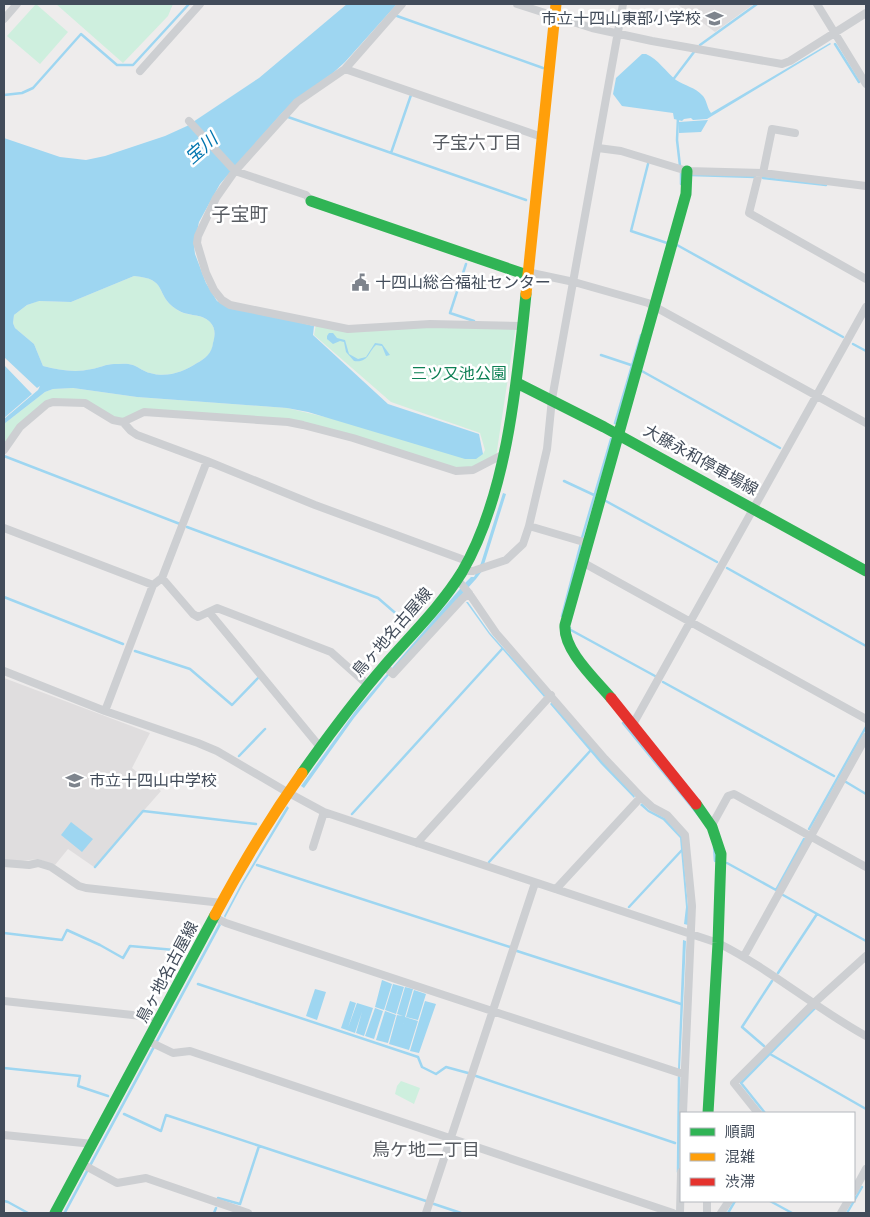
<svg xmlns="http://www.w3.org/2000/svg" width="870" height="1217" font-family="'Space Grotesk','Noto Sans JP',sans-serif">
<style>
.education{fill:#dfddde}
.green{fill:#ceefde}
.water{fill:#9ed6f1;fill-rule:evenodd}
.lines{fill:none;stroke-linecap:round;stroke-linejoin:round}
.stream{stroke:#9ed6f1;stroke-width:2.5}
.street{stroke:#cdcfd2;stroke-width:8}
.fast{stroke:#30b455;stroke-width:11}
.slow{stroke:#ff9f0a;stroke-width:11}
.jam{stroke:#e5322d;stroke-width:11}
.labels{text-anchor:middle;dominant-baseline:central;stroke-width:5;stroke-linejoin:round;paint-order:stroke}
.poi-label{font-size:16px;fill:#424c5a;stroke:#fff;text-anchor:start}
.park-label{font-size:16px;fill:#0e8055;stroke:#fff}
.street-label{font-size:16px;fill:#424c5a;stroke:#fff}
.neighbourhood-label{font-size:18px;fill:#575b61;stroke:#fff}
.water-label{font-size:18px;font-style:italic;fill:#0075af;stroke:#fff}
.quarter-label{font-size:19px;fill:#575b61;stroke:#fff}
</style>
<rect width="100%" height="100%" fill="#eeecec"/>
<path class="education" d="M 677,4 L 754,4 L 715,32 Z
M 4,678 L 150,733 L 132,768 L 161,791 L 94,867 L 68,849 L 55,865 L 38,859 L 21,861 L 4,860 Z"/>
<path class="green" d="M 36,4 L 68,32 L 40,64 L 7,36 Z
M 56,4 L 173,4 L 168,16 L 123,63 Z
M 134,276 C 169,279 154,294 176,309 C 186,317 202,313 210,322 C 216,328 215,336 213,344 C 212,353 205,359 197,363 C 183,372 167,378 150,373 C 144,372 139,367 133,365 C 127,363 120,364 114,364 C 106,364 99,368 92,369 C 74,373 60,370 43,366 L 34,344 L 15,328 L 13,323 L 14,315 L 27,305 L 38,301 L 71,302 Z
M 317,319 L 349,327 L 516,325 L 496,457 L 474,467 L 456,468 L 313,425 L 151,410 L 125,418 L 113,418 L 87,402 L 53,399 L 4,447 L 4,424 L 45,392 L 53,389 L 73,388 L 137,397 L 287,408 L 483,454 L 485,450 L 480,433 L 391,402 L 314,335 Z
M 401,1081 L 420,1088 L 414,1104 L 395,1094 L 397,1086 Z"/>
<path class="water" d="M 347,4 L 397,4 L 345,62 L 333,73 L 295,100 L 282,113 L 220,184 L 199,222 L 194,246 L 195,254 L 206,283 L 217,301 L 225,305 L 314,326 L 313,335 L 388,404 L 479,434 L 483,454 L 476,459 L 465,459 L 308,412 L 287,408 L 137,397 L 73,388 L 53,389 L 45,392 L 4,424 L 4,419 L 38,390 L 40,386 L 37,388 L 4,357 L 4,138 L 60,157 L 86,160 L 105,156 L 165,136 L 187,126 L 259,78 ZM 134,276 C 169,279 154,294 176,309 C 187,317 202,313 210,322 C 216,328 215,336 213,343 C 212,353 205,359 197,363 C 183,372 167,378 150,373 C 144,372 139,367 133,365 C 127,363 120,364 114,364 C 106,364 99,368 92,369 C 74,373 60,370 43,366 L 34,344 L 15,328 L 13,323 L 14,315 L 27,305 L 39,301 L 71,302 Z
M 830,43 L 831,44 L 707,119 L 693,120 L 691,118 L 684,119 L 682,121 L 674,119 L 673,113 L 622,106 L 613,94 L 616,78 L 642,54 L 646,54 C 658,59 666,72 676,80 C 685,86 695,87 703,96 C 707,101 707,108 711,113 Z
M 708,120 L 701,132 L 679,133 L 679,122 Z
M 329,333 L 333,333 L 337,338 L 345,340 L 349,354 L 358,359 L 366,357 L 375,343 L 382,344 L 390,355 L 386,356 L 382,346 L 376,345 C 368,352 369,363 354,361 L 346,352 L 344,342 L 340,341 L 333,344 L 327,339 L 327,336 Z
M 4,365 L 32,394 L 4,418 Z
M 503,493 L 506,494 L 482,571 L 476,579 L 389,675 L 354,718 L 304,788 L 301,786 L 356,710 L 465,583 L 471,577 L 474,577 L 481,563 Z
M 466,602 L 468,602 L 490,633 L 546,695 L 544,697 L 489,634 Z
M 552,702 L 635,796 L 634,798 L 601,764 L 550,704 Z
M 642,803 L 649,810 L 665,818 L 682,837 L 688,907 L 688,925 L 684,924 L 686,907 L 680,838 L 663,820 L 648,812 L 640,805 Z
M 287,806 L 289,808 L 243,884 L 225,918 L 224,916 L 241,884 Z
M 71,822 L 93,839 L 82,852 L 61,835 Z
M 219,923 L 221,925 L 66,1213 L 63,1213 Z
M 683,940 L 686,941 L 680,1069 L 678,1069 Z
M 382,980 L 392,984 L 384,1010 L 375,1007 Z
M 393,984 L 404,987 L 396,1014 L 385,1010 Z
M 405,987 L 413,989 L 403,1024 L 405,1017 L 418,1021 L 409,1050 L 389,1044 L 397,1015 L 403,1016 L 397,1014 Z
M 315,989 L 326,992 L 317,1020 L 306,1016 Z
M 414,990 L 426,994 L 418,1020 L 406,1017 Z
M 350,1001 L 356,1003 L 348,1028 L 357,1003 L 373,1008 L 364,1036 L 356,1033 L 362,1012 L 355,1033 L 341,1028 Z
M 425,1001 L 436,1004 L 419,1053 L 410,1051 Z
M 375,1008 L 383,1011 L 374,1039 L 365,1036 Z
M 385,1011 L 396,1015 L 388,1043 L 376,1040 Z"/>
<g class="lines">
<path class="stream" d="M 397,16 L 543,68
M 835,44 L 859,82
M 700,45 L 757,4
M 672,81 L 694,52
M 4,95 L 22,93 L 33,88 L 81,34 L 117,65 L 133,65 L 189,4
M 288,117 L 526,200
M 678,117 L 677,140 L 680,166
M 391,153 L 411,95
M 648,164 L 631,231 L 667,243
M 681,173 L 681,184
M 691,175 L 755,177
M 763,178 L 826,185
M 677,245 L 843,337
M 466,264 L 450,313 L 474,321
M 853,344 L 866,351
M 601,355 L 631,365
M 640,370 L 780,448
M 615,423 L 641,335
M 4,456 L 180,524
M 564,481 L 594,495
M 604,500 L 717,562
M 187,527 L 378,598 L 408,624
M 582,538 L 611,439
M 727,568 L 866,646
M 4,597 L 123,644
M 562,616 L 581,543
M 570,628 L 569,629 L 655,676
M 135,651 L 190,669 L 232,705 L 258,678
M 663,682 L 834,776
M 623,723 L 700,817
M 239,756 L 265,729
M 846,782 L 866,794
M 352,814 L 502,649
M 809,829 L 866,727
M 714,847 L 715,861
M 489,862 L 591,750
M 727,863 L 776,890 L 804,839
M 257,865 L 510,947
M 95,867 L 143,811 L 256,824
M 783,895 L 866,941
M 629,907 L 682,850
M 4,933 L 62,940 L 67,930 L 100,945 L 123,958 L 130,946 L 186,951
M 517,951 L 681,1004
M 778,973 L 817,914
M 198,984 L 418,1057 L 422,1067 L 436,1074 L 446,1067 L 468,1073
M 764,1046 L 742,1027 L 772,981
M 770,1054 L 866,1109
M 4,1068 L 80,1076 L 78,1086 L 108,1096
M 476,1076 L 675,1143
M 765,1113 L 741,1083 L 815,1008
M 124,1114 L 161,1131 L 166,1115 L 426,1201
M 678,1172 L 679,1077
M 218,1198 L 240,1204 L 259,1146
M 4,1201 L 8,1202 L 28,1213
M 770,1201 L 792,1213
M 434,1204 L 461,1213
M 214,1213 L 216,1208
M 728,1213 L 735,1201
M 847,1213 L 862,1187"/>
<path class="street" d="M 402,4 L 345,69 L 297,102 L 235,171 L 216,198 L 198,236 L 197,243 L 206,273 L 214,290 L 222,300 L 230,305 L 348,329 L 430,324 L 523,326
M 517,4 L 592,28 L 652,41 L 782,64 L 790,61 L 866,13
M 817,4 L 866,84
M 4,19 L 17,4
M 345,69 L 542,137
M 140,71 L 200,4
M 189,121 L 235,171 L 306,195 L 311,201
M 598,148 L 621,151 L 687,171 L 763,173 L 866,186
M 759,173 L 749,213 L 866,279
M 763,173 L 772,129 L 795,133
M 527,272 L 574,282 L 648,303 L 866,423
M 123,422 L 144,412 L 288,422 L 303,425 L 353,438 L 456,471 L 473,470 L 502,455
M 4,450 L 20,427 L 47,404 L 53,402 L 85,403 L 113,420 L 123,422 L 131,431 L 137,435 L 207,461 L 315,505 L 467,561
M 529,526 L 587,543
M 4,528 L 153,585
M 582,562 L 866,719
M 462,571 L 473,571 L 506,560 L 523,544 L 529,526 L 547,449 L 552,399 L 623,4
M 162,578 L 193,614 L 198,617 L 217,608 L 331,652 L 368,685
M 457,579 L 468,592 L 496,633 L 605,759 L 641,797 L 652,807 L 667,815 L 685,835 L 692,906 L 683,1113
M 209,612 L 320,747
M 384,666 L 393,674 L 462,599 L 469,593
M 4,671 L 105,711 L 198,743 L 217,751 L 287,792 L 324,812 L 718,943 C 770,969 815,1008 866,1036
M 105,711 L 153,585 L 162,578 L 207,461
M 632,726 L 866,307
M 712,825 L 728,796 L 734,794 L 866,867
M 417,843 L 551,695
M 313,847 L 324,812
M 4,863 L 29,865 L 38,863 L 51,867 L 79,886 L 86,888 L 222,903
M 556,889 L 641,797
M 214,917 L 226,923 L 683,1074
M 744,956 L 866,737
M 4,1001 L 160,1018
M 148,1041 L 173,1053 L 190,1051 L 673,1213
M 758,1113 L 734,1083 L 814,1003 L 866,956
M 4,1135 L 93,1144
M 82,1164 L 117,1183 L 146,1178 L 248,1213
M 854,1191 L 866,1169
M 707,1201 L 707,1213
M 426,1213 L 535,883
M 680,1213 L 681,1172
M 721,1213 L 729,1201
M 841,1213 L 848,1201"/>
<path class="fast" d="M 311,201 L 527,275
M 517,383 L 604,427 L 866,571
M 611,698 C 595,679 563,650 565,625 L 686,194 L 687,171
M 302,773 C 328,736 355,700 385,665 C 411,635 441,606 462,572 C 507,495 517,382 526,294
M 696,804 L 712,827 L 721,854 L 718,943 L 708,1113
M 55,1213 L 215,915"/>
<path class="slow" d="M 526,294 L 556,4
M 215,915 C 241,866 270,818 302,773"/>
<path class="jam" d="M 611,698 L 696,804"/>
</g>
<defs>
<symbol id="school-bare" viewBox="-9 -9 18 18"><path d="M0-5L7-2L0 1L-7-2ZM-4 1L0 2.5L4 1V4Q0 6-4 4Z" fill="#7e848d" stroke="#fff" stroke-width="2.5" paint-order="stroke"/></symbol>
<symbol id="civic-bare" viewBox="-9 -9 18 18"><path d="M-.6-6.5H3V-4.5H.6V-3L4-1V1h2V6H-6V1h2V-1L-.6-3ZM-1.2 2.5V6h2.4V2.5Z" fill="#7e848d" stroke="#fff" stroke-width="2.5" paint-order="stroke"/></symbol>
</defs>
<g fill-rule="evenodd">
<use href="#school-bare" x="702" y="6" width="25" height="25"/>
<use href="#civic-bare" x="348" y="270" width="25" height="25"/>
<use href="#school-bare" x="62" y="768" width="25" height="25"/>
</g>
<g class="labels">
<g class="poi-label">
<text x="701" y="18" text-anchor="end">市立十四山東部小学校</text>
<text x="375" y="282">十四山総合福祉センター</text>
<text x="89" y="780">市立十四山中学校</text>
</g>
<g class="park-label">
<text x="459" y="373">三ツ又池公園</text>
</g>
<g class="street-label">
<text transform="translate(701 460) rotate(29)">大藤永和停車場線</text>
<text transform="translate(392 632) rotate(-49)">鳥ヶ地名古屋線</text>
<text transform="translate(167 972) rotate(-62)">鳥ヶ地名古屋線</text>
</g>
<g class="neighbourhood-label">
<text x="477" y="142">子宝六丁目</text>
<text x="426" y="1149">鳥ケ地二丁目</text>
</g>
<g class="water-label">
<text transform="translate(201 148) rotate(-41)">宝川</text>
</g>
<g class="quarter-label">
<text x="240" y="214">子宝町</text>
</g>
</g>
<rect width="870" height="1217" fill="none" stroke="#424c5a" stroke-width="10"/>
<rect x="680" y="1112" width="175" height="90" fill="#ffffff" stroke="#b3b7bd"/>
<rect x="690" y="1128" width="25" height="8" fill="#30b455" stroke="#b3b7bd"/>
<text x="725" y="1137" font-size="15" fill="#424c5a">順調</text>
<rect x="690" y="1153" width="25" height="8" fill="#ff9f0a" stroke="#b3b7bd"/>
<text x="725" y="1162" font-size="15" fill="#424c5a">混雑</text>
<rect x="690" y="1178" width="25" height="8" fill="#e5322d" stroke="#b3b7bd"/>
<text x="725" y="1187" font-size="15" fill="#424c5a">渋滞</text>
</svg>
